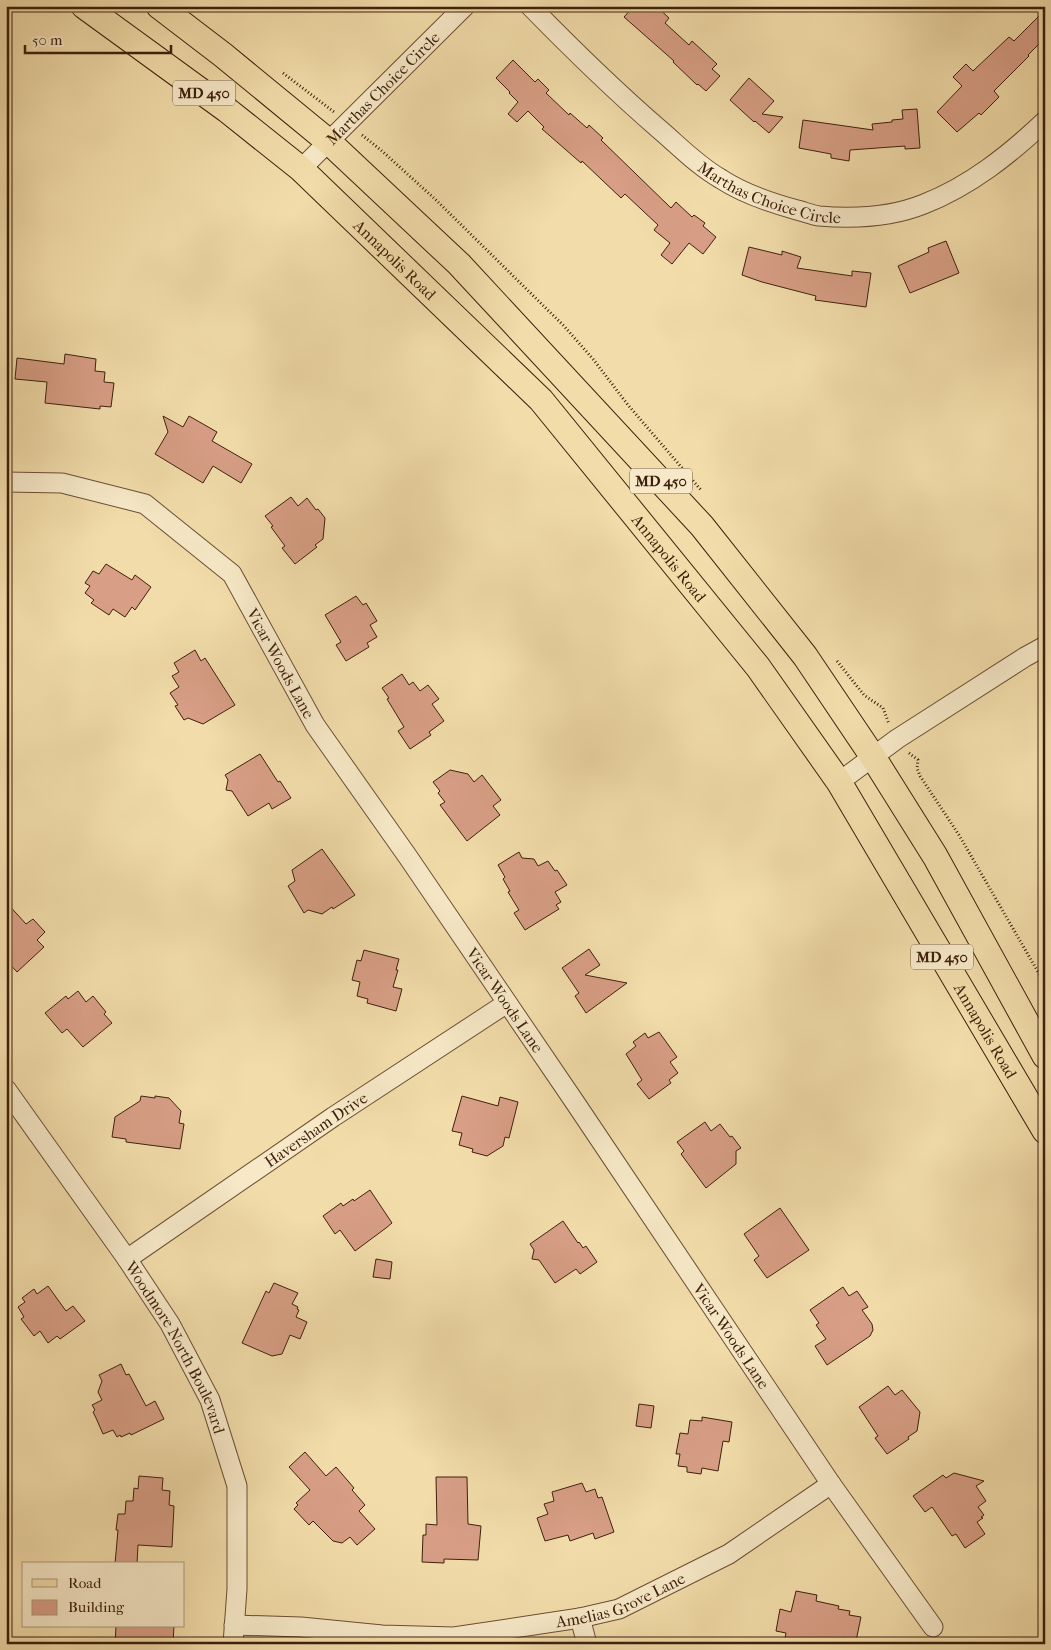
<svg xmlns="http://www.w3.org/2000/svg" width="1051" height="1650" font-family="'IM FELL French Canon',serif">
<style>
.building{fill:#d89f86;stroke:#3e200d}
.lines{fill:none;stroke-linecap:round;stroke-linejoin:round}
.minor-casing{stroke:#6b4f34;stroke-width:21}
.major-casing{stroke:#3e200d;stroke-width:27}
.path{stroke:#3e200d;stroke-width:3;stroke-dasharray:1 2.5;stroke-linecap:butt}
.minor{stroke:#f7e9c8;stroke-width:19}
.major{stroke:#f2ddaa;stroke-width:25}
.labels{text-anchor:middle;dominant-baseline:central;stroke-width:4;stroke-linejoin:round;paint-order:stroke}
.shield{fill:#f7e9c8;stroke:#765c45;stroke-width:1}
.shield-label{font-size:15px;font-weight:bold;fill:#3e200d}
.street-label{font-size:16px;fill:#3e200d;stroke:#f7e9c8}
</style>
<rect width="100%" height="100%" fill="#f2ddaa"/>
<filter id="stains"><feTurbulence type="fractalNoise" baseFrequency=".004" numOctaves="4"/><feColorMatrix values="0 0 0 0 .2 0 0 0 0 .09 0 0 0 0 .02 0 0 0 .5 -.17"/></filter>
<radialGradient id="worn" r=".72"><stop offset=".6" stop-color="#630" stop-opacity="0"/><stop offset="1" stop-color="#630" stop-opacity=".3"/></radialGradient>
<path class="building" d="M 634,6 L 656,6 L 669,18 L 665,23 L 689,45 L 692,41 L 717,64 L 712,69 L 720,76 L 706,91 L 698,84 L 697,85 L 673,62 L 674,61 L 624,17 Z
M 1045,10 L 1045,38 L 1028,55 L 1029,56 L 994,91 L 999,97 L 981,115 L 979,113 L 957,132 L 937,112 L 962,86 L 953,77 L 966,64 L 973,71 L 1009,37 L 1014,41 Z
M 513,60 L 535,82 L 538,79 L 549,90 L 546,93 L 569,115 L 570,113 L 587,128 L 589,125 L 603,138 L 601,140 L 671,208 L 676,202 L 692,217 L 694,215 L 705,223 L 703,226 L 716,237 L 703,254 L 689,243 L 672,264 L 661,255 L 670,243 L 654,230 L 658,225 L 625,194 L 621,198 L 582,161 L 581,163 L 542,129 L 544,127 L 528,111 L 517,122 L 508,114 L 518,102 L 509,93 L 510,92 L 496,78 Z
M 749,78 L 774,101 L 762,114 L 783,117 L 769,133 L 755,121 L 754,122 L 730,100 Z
M 917,109 L 920,148 L 905,149 L 905,146 L 850,150 L 849,161 L 831,158 L 831,154 L 799,148 L 803,120 L 873,130 L 872,124 L 892,122 L 892,120 L 903,119 L 902,110 Z
M 946,241 L 959,273 L 910,293 L 898,266 L 929,252 L 928,248 Z
M 749,247 L 782,255 L 782,251 L 801,257 L 797,268 L 852,276 L 852,271 L 871,273 L 866,307 L 815,300 L 816,296 L 762,282 L 742,275 Z
M 65,354 L 96,359 L 95,371 L 105,372 L 104,382 L 114,383 L 111,407 L 100,406 L 100,409 L 45,403 L 47,382 L 15,379 L 17,358 L 64,364 Z
M 163,416 L 183,427 L 189,416 L 217,432 L 212,441 L 252,464 L 241,483 L 213,466 L 203,483 L 155,454 L 168,432 Z
M 291,497 L 298,506 L 307,498 L 316,510 L 318,509 L 325,518 L 323,539 L 315,545 L 317,547 L 295,564 L 282,548 L 285,546 L 271,527 L 273,526 L 265,516 Z
M 106,564 L 132,580 L 135,575 L 151,587 L 135,610 L 132,607 L 125,617 L 113,609 L 109,615 L 91,603 L 94,600 L 85,593 L 90,586 L 85,583 L 93,571 L 99,574 Z
M 356,596 L 363,605 L 366,603 L 377,621 L 370,625 L 377,637 L 367,643 L 369,647 L 346,661 L 336,645 L 341,642 L 325,615 Z
M 195,650 L 201,661 L 205,658 L 235,705 L 203,724 L 188,718 L 184,720 L 175,706 L 178,705 L 170,693 L 179,687 L 172,676 L 179,672 L 174,663 Z
M 402,674 L 409,685 L 413,682 L 420,691 L 428,685 L 439,699 L 432,704 L 444,721 L 429,732 L 431,735 L 410,749 L 398,731 L 404,727 L 387,699 L 389,698 L 382,688 Z
M 260,754 L 278,782 L 280,781 L 291,798 L 272,809 L 269,803 L 248,816 L 232,791 L 226,790 L 228,780 L 225,775 Z
M 450,770 L 468,774 L 474,782 L 482,775 L 501,800 L 493,806 L 500,815 L 467,841 L 440,805 L 445,802 L 438,793 L 440,791 L 433,782 Z
M 322,849 L 355,895 L 333,909 L 332,907 L 322,914 L 308,910 L 304,913 L 288,886 L 295,881 L 292,870 Z
M 519,852 L 522,858 L 534,859 L 538,866 L 548,861 L 555,871 L 557,870 L 567,885 L 555,892 L 561,902 L 556,905 L 559,909 L 525,930 L 514,913 L 519,910 L 508,892 L 510,891 L 503,879 L 505,877 L 498,865 Z
M 6,902 L 26,924 L 33,919 L 45,932 L 37,940 L 44,947 L 17,972 L 6,960 Z
M 589,949 L 600,965 L 585,975 L 627,983 L 586,1013 L 575,996 L 579,993 L 562,968 Z
M 364,950 L 399,959 L 396,970 L 398,970 L 393,987 L 402,989 L 396,1011 L 367,1003 L 368,999 L 357,996 L 360,982 L 352,980 L 357,960 L 361,961 Z
M 78,991 L 86,1002 L 93,996 L 106,1012 L 104,1014 L 112,1023 L 83,1047 L 67,1029 L 62,1033 L 45,1013 L 66,996 L 68,999 Z
M 659,1032 L 677,1057 L 670,1062 L 678,1073 L 669,1080 L 671,1083 L 649,1099 L 637,1084 L 642,1080 L 626,1054 L 636,1046 L 633,1042 L 645,1033 L 648,1038 Z
M 141,1096 L 155,1098 L 155,1096 L 169,1098 L 181,1111 L 179,1123 L 184,1124 L 180,1149 L 126,1142 L 126,1139 L 112,1137 L 115,1117 L 140,1101 Z
M 462,1096 L 498,1106 L 500,1097 L 518,1102 L 509,1138 L 505,1137 L 503,1146 L 487,1156 L 472,1152 L 473,1149 L 459,1145 L 462,1133 L 452,1131 Z
M 705,1122 L 711,1131 L 720,1124 L 730,1137 L 732,1136 L 741,1148 L 736,1151 L 736,1164 L 706,1188 L 681,1154 L 684,1151 L 677,1142 Z
M 370,1190 L 392,1223 L 386,1228 L 355,1251 L 340,1230 L 335,1234 L 323,1216 L 341,1203 L 343,1206 L 353,1199 L 354,1201 Z
M 780,1208 L 809,1250 L 767,1278 L 754,1260 L 759,1256 L 744,1234 Z
M 563,1221 L 578,1243 L 579,1242 L 583,1248 L 586,1246 L 597,1262 L 580,1274 L 576,1269 L 555,1283 L 539,1260 L 532,1259 L 534,1250 L 530,1244 Z
M 376,1259 L 392,1262 L 390,1279 L 373,1277 Z
M 274,1283 L 298,1293 L 292,1304 L 298,1307 L 297,1309 L 299,1310 L 296,1317 L 307,1322 L 300,1339 L 290,1335 L 282,1354 L 272,1356 L 242,1343 L 266,1291 L 269,1293 Z
M 48,1286 L 66,1311 L 73,1306 L 85,1321 L 60,1339 L 57,1336 L 48,1343 L 40,1331 L 34,1336 L 21,1319 L 24,1317 L 18,1307 L 25,1302 L 22,1298 L 34,1289 L 37,1294 Z
M 843,1287 L 849,1296 L 857,1291 L 868,1307 L 862,1310 L 872,1324 L 873,1330 L 870,1336 L 827,1365 L 815,1346 L 826,1339 L 816,1325 L 819,1323 L 810,1310 Z
M 121,1364 L 126,1375 L 129,1374 L 146,1406 L 155,1401 L 164,1419 L 131,1435 L 130,1433 L 121,1437 L 120,1435 L 117,1437 L 113,1430 L 103,1434 L 96,1418 L 93,1412 L 95,1410 L 92,1405 L 102,1400 L 98,1392 L 102,1381 L 99,1375 Z
M 888,1386 L 895,1395 L 902,1390 L 920,1412 L 917,1431 L 908,1437 L 909,1439 L 887,1454 L 875,1438 L 878,1436 L 859,1407 Z
M 639,1404 L 654,1406 L 651,1428 L 636,1426 Z
M 702,1417 L 732,1422 L 729,1442 L 723,1441 L 718,1471 L 702,1468 L 701,1474 L 687,1472 L 687,1467 L 678,1466 L 680,1454 L 676,1454 L 680,1433 L 688,1434 L 690,1420 L 702,1421 Z
M 305,1452 L 326,1476 L 336,1467 L 354,1488 L 352,1490 L 365,1505 L 359,1511 L 375,1529 L 357,1545 L 350,1537 L 342,1543 L 333,1541 L 313,1521 L 309,1525 L 294,1509 L 298,1505 L 296,1503 L 310,1490 L 289,1467 Z
M 954,1473 L 984,1481 L 976,1486 L 986,1501 L 978,1507 L 984,1515 L 981,1517 L 983,1518 L 977,1522 L 985,1534 L 965,1548 L 956,1534 L 952,1536 L 932,1507 L 925,1512 L 913,1496 L 943,1475 L 946,1478 Z
M 139,1476 L 163,1478 L 162,1490 L 170,1491 L 169,1505 L 174,1506 L 172,1547 L 138,1545 L 137,1564 L 115,1564 L 118,1530 L 116,1530 L 118,1514 L 125,1514 L 126,1501 L 133,1501 L 134,1488 L 138,1489 Z
M 436,1477 L 467,1477 L 468,1524 L 481,1526 L 478,1560 L 444,1559 L 444,1563 L 422,1562 L 423,1535 L 426,1535 L 426,1524 L 437,1525 Z
M 582,1483 L 586,1492 L 595,1489 L 598,1498 L 602,1497 L 614,1532 L 595,1539 L 593,1533 L 570,1541 L 568,1535 L 545,1541 L 537,1518 L 548,1514 L 544,1504 L 554,1501 L 552,1492 Z
M 796,1591 L 817,1595 L 816,1601 L 839,1606 L 838,1609 L 850,1611 L 849,1615 L 861,1617 L 856,1641 L 844,1638 L 843,1644 L 784,1644 L 786,1633 L 776,1631 L 780,1609 L 791,1612 Z
M 116,1626 L 174,1626 L 173,1643 L 159,1641 L 159,1644 L 115,1644 Z"/>
<g class="lines">
<defs>
<g id="minor">
<path id="s1" d="M 530,6 C 572,49 614,90 659,129 C 679,146 698,166 721,179 C 744,194 771,203 797,210 C 805,212 812,215 819,216 C 854,219 892,217 924,204 C 970,186 1009,155 1045,121"/>
<path id="s2" d="M 301,169 L 465,6"/>
<path id="s3" d="M 6,482 L 62,483 L 145,504 L 232,574 L 315,725 L 408,857 L 574,1101 L 831,1484 L 933,1627"/>
<path d="M 839,782 L 897,739 L 1025,657 L 1045,646"/>
<path id="s4" d="M 6,1089 L 127,1259 L 170,1324 L 210,1400 L 237,1486 L 237,1589 L 233,1644"/>
<path id="s5" d="M 127,1259 L 333,1117 L 507,1003"/>
<path d="M 580,1618 L 587,1644"/>
<path id="s6" d="M 234,1625 L 301,1627 L 382,1635 L 454,1637 L 580,1618 L 619,1609 L 729,1554 L 831,1484"/>
</g>
<g id="major">
<path id="s7" d="M 84,6 L 227,110 L 301,169 L 541,400 L 758,667 L 839,782 L 1045,1131"/>
<path d="M 159,6 L 223,55 L 329,142 L 459,264 L 702,526 L 805,656 L 873,757 L 935,856 L 1045,1056"/>
</g>
</defs>
<use href="#minor" class="minor-casing"/>
<use href="#major" class="major-casing"/>
<path class="path" d="M 283,73 L 334,112
M 362,135 L 382,151 L 436,200 L 564,326 L 593,359 L 628,405 L 701,490
M 837,661 L 864,695 L 883,708 L 889,724
M 909,753 L 918,760 L 917,768 L 920,776 L 959,835 L 1045,984"/>
<use href="#minor" class="minor"/>
<use href="#major" class="major"/>
</g>
<g class="labels">
<g class="shield">
<rect x="173" y="80.5" width="62" height="25" rx="4"/>
<rect x="630" y="468.5" width="62" height="25" rx="4"/>
<rect x="911" y="944.5" width="62" height="25" rx="4"/>
</g>
<g class="shield-label">
<text x="204" y="93">MD 450</text>
<text x="661" y="481">MD 450</text>
<text x="942" y="957">MD 450</text>
</g>
<g class="street-label">
<text stroke="none"><textPath href="#s2" startOffset="115">Marthas Choice Circle</textPath></text>
<text stroke="none"><textPath href="#s1" startOffset="309">Marthas Choice Circle</textPath></text>
<text stroke="none"><textPath href="#s7" startOffset="402">Annapolis Road</textPath></text>
<text stroke="none"><textPath href="#s7" startOffset="808">Annapolis Road</textPath></text>
<text stroke="none"><textPath href="#s3" startOffset="355">Vicar Woods Lane</textPath></text>
<text stroke="none"><textPath href="#s3" startOffset="760">Vicar Woods Lane</textPath></text>
<text stroke="none"><textPath href="#s7" startOffset="1378">Annapolis Road</textPath></text>
<text stroke="none"><textPath href="#s5" startOffset="229">Haversham Drive</textPath></text>
<text stroke="none"><textPath href="#s3" startOffset="1165">Vicar Woods Lane</textPath></text>
<text stroke="none"><textPath href="#s4" startOffset="310">Woodmore North Boulevard</textPath></text>
<text stroke="none"><textPath href="#s6" startOffset="392">Amelias Grove Lane</textPath></text>
</g>
</g>
<rect width="1051" height="1650" fill="none" stroke="#f2ddaa" stroke-width="25"/>
<rect x="8" y="8" width="1036" height="1635" fill="none" stroke="#3e200d" stroke-width="2.5"/>
<rect x="12" y="12" width="1026" height="1625" fill="none" stroke="#3e200d"/>
<rect x="22" y="1562" width="162" height="65" fill="#f7e9c8" stroke="#ad997d"/>
<rect x="32" y="1579" width="25" height="8" fill="#f2ddaa" stroke="#ad997d"/>
<text x="68" y="1588" font-size="15" fill="#3e200d">Road</text>
<rect x="32" y="1600" width="25" height="15" fill="#d89f86" stroke="#ad997d"/>
<text x="68" y="1612" font-size="15" fill="#3e200d">Building</text>
<path d="M25 45v8h146v-8" fill="none" stroke="#3e200d" stroke-width="2.5"/>
<text x="32" y="45" font-size="15" fill="#3e200d" stroke="#f7e9c8" stroke-width="4" paint-order="stroke">50 m</text>
<rect width="100%" height="100%" filter="url(#stains)"/>
<rect width="100%" height="100%" fill="url(#worn)"/>
</svg>
